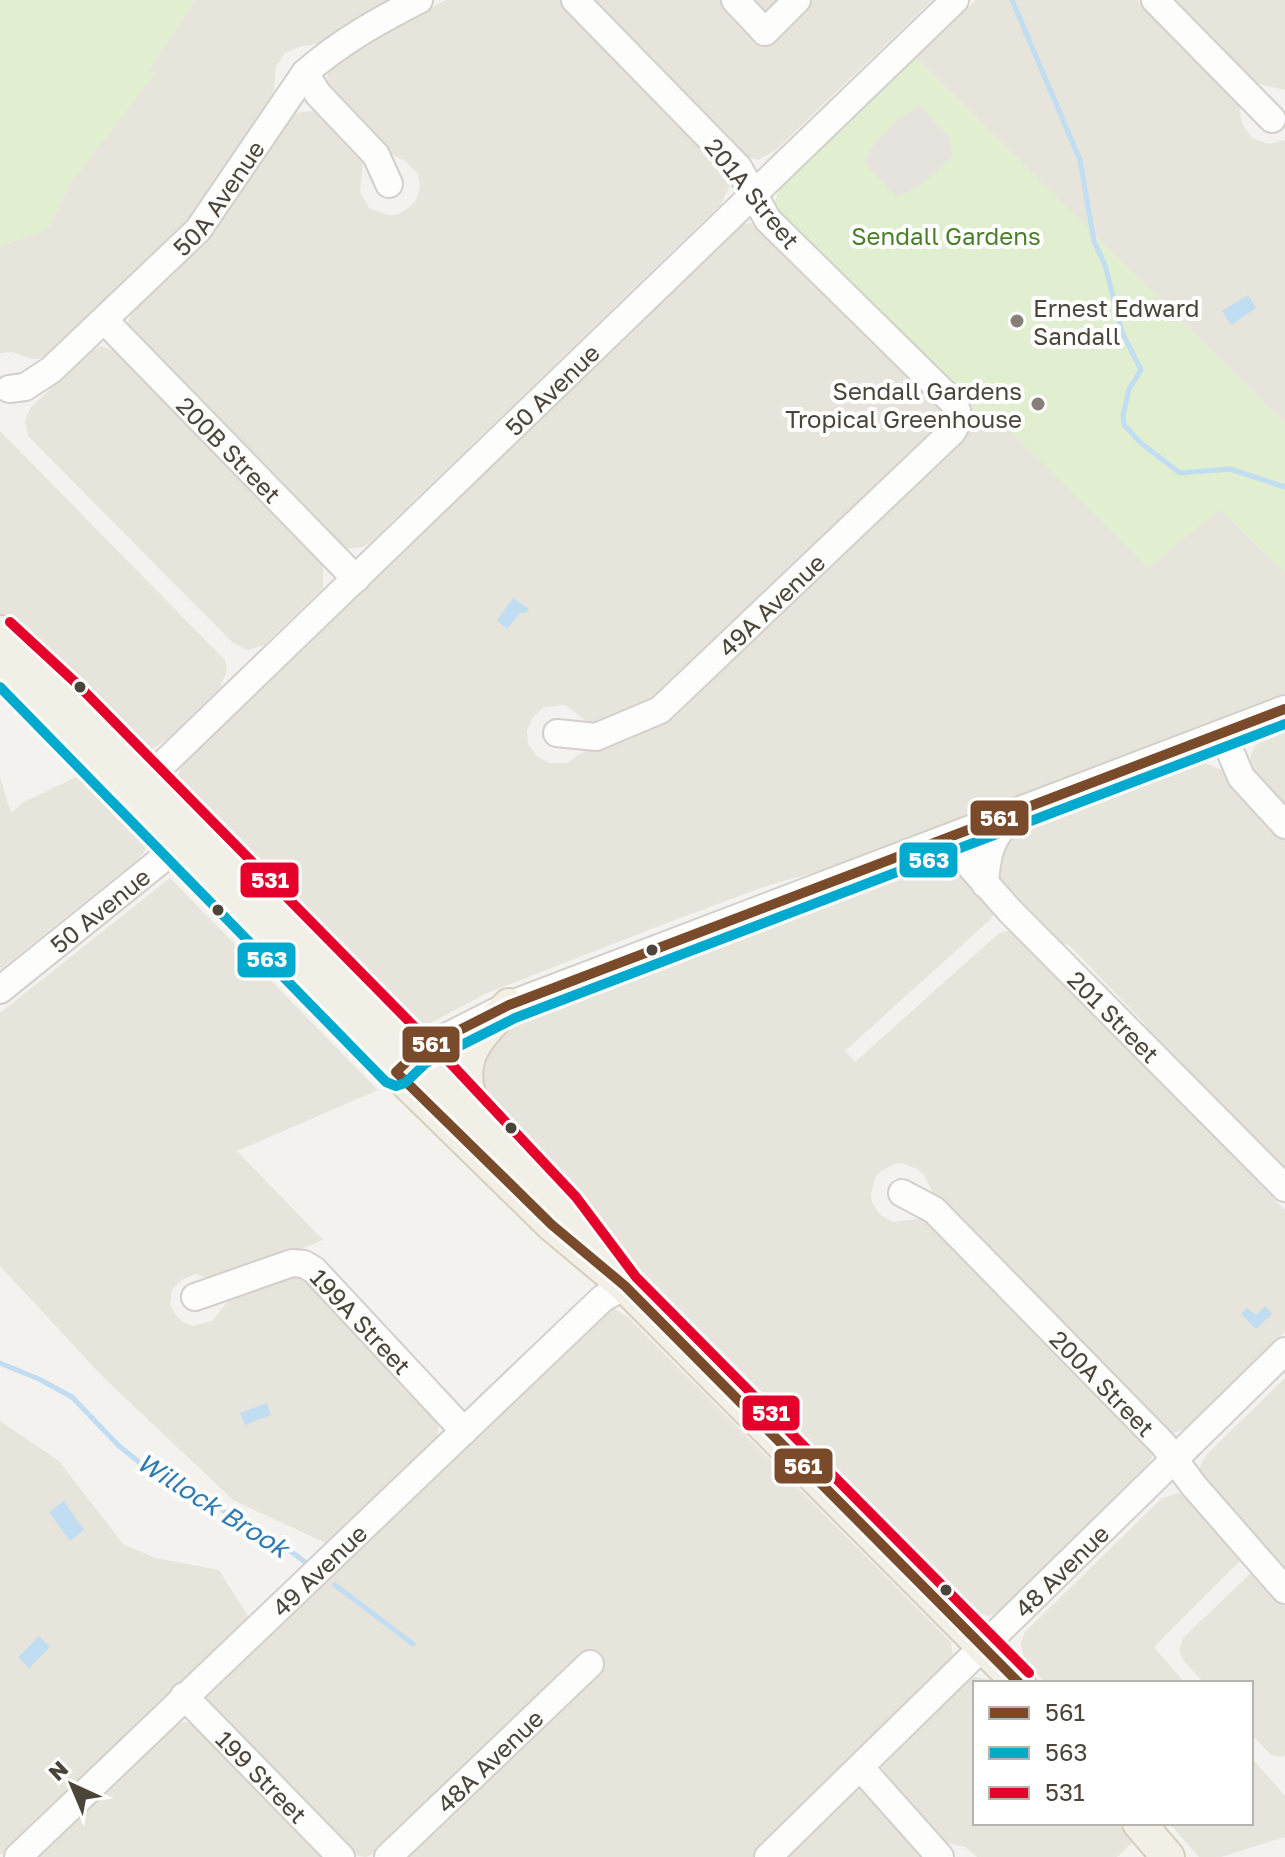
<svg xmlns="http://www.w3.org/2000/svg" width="1285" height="1857" font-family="'Golos Text',sans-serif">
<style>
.residential{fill:#e7e4dc}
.green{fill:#e1eecf}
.parking{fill:#e6e3df}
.water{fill:#c0ddf1}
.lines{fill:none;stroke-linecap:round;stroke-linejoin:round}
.stream{stroke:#c0ddf1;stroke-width:5}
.minor-casing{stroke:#d2d0cb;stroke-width:30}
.major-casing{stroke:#d6cebb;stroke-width:36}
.minor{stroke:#fdfdfc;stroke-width:26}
.major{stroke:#f2efe6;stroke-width:32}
.bus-1-casing{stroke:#fff;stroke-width:16}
.bus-2-casing{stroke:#fff;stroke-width:16}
.bus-3-casing{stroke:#fff;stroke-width:16}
.bus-1{stroke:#7a4b2a;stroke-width:10}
.bus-2{stroke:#00a9ce;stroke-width:10}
.bus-3{stroke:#e4002b;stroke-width:10}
.poi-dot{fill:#868178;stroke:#fff;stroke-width:3}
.bus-dot{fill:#4b4439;stroke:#fff;stroke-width:3}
.labels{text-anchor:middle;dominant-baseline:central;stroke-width:8;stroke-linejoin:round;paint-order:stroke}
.street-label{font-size:24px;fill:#4b4439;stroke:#fff}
.park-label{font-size:24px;fill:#4a7f2a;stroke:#fff}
.poi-label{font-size:24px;fill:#4b4439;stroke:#fff;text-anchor:start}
.water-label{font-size:26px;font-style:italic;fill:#2e7ab2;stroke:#fff}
.line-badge{stroke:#fff;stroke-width:3}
.badge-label{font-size:22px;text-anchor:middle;font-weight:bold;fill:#fff}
</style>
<rect width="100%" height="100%" fill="#f4f2ee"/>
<path class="residential" d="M 195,0 L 395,0 L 360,17 L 318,44 L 301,46 L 285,53 L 276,67 L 273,99 L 196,213 L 182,230 L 46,358 L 32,359 L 13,352 L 0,353 L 0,246 L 48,229 L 68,187 L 154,74 L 148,71 Z
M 446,0 L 562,0 L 722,167 L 730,186 L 721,204 L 372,541 L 363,547 L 344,549 L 130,330 L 128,322 L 133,310 L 296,113 L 313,111 L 324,118 L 359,154 L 363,162 L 360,192 L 369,208 L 389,215 L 399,214 L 407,209 L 415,202 L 419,192 L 420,183 L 417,173 L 405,161 L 391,154 L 333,94 L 327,79 L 329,70 L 336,61 L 373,37 Z
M 587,0 L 932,0 L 776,150 L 758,160 L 743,156 Z
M 976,0 L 1137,0 L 1233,95 L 1239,106 L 1242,123 L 1252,138 L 1269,144 L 1285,140 L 1285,423 L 916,58 Z
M 1170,0 L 1285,0 L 1285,90 L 1254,83 Z
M 747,223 L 759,224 L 946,412 L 944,420 L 665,695 L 595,724 L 585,720 L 565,705 L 544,707 L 533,717 L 527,730 L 528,744 L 537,756 L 549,763 L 567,763 L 580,754 L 663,719 L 969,423 L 991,412 L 1148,567 L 1220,509 L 1285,572 L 1285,696 L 860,860 L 769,885 L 651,929 L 485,994 L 431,1023 L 412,1024 L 181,792 L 178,777 L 180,769 L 190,756 L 742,225 Z
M 101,346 L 114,351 L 323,565 L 323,588 L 264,645 L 248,650 L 233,643 L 28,436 L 25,420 L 31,407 L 88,353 Z
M 0,431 L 225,660 L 227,669 L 221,687 L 167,739 L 151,750 L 141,750 L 0,619 Z
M 1285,731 L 1285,808 L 1254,776 L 1249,765 L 1251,754 L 1257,744 Z
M 1205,763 L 1224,771 L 1238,793 L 1285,841 L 1285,1169 L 1174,1055 L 1152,1038 L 1146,1025 L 1069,945 L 1061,943 L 995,873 L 1013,827 L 1109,788 L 1135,788 Z
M 88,771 L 146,838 L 145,851 L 138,859 L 0,970 L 0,777 L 11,813 L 24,802 Z
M 931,858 L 946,861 L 952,866 L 989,904 L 993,913 L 992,918 L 845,1051 L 855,1062 L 999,933 L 1013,930 L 1285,1210 L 1285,1332 L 1184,1430 L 1172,1433 L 1167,1432 L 935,1197 L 924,1175 L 917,1169 L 902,1163 L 894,1164 L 880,1172 L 875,1178 L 871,1194 L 872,1202 L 880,1215 L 893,1222 L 919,1219 L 930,1221 L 1152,1451 L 1152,1457 L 1146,1468 L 1002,1608 L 992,1615 L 987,1616 L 978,1611 L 615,1245 L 484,1103 L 469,1076 L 498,1032 L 544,1011 L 903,875 L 917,864 Z
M 170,878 L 378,1090 L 237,1151 L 323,1240 L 243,1273 L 211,1280 L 196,1274 L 183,1279 L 172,1289 L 170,1304 L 174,1313 L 183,1322 L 193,1326 L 212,1321 L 228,1301 L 289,1278 L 303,1277 L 440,1420 L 436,1442 L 330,1545 L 233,1500 L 103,1377 L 0,1266 L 0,1013 Z
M 614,1308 L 628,1317 L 951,1642 L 953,1658 L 757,1857 L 405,1857 L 379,1851 L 366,1857 L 353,1855 L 207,1704 L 205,1692 L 608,1309 Z
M 1285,1378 L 1285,1575 L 1210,1490 L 1200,1472 L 1200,1466 L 1207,1454 Z
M 0,1421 L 59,1461 L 123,1544 L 155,1558 L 219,1570 L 251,1621 L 11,1851 L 4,1854 L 0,1854 Z
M 1178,1493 L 1189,1498 L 1242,1559 L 1154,1647 L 1185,1683 L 1045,1683 L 1023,1656 L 1021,1643 L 1025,1632 L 1162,1498 Z
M 1251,1573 L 1256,1574 L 1285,1607 L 1285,1755 L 1281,1757 L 1271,1755 L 1251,1734 L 1251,1683 L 1204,1683 L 1184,1661 L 1179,1651 L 1183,1638 Z
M 974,1677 L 988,1679 L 992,1683 L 975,1683 L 975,1823 L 1118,1823 L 1134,1841 L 1117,1857 L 977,1857 L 965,1847 L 943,1842 L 888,1783 L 881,1763 L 969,1679 Z
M 182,1722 L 192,1723 L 196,1727 L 322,1857 L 36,1857 L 176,1724 Z
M 1251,1757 L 1285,1796 L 1285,1837 L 1221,1857 L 1199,1857 L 1169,1823 L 1251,1823 Z
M 856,1786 L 872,1799 L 923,1857 L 782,1857 Z"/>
<path class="green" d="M 0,0 L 195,0 L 149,70 L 154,75 L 68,187 L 48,229 L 0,246 Z
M 916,58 L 1285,423 L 1285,572 L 1220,509 L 1148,568 L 991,412 L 969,423 L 775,209 L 775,201 L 780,187 Z"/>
<path class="parking" d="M 920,105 L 949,138 L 952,157 L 918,187 L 897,197 L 865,163 L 874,144 L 898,120 Z"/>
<path class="water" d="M 1248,295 L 1256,308 L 1231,325 L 1222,311 Z
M 513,598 L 529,609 L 525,613 L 520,613 L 507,629 L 497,620 Z
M 1265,1306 L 1272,1314 L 1256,1329 L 1241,1314 L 1247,1308 L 1256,1315 Z
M 267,1403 L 271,1415 L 245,1425 L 240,1413 Z
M 64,1501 L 84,1530 L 70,1541 L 49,1512 Z
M 39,1636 L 50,1647 L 29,1668 L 18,1657 Z"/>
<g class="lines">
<path class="stream" d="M 1012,0 L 1080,160 L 1094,241 L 1105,265 L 1122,332 L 1141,370 L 1129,389 L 1123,416 L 1124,425 L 1142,444 L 1180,473 L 1230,469 L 1285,487
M 0,1363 L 39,1379 L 72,1397 L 119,1446 L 149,1470 L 214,1502 L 240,1526 L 285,1547 L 309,1565
M 335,1585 L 413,1644"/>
<defs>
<g id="minor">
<path d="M 735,0 L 765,32 L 797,0"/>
<path d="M 1155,0 L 1272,119"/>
<path d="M 305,73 L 318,94 L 376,155 L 389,184"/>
<path id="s1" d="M 104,320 L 356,579"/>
<path id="s2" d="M 9,389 L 25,387 L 51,370 L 198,230 L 305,73 C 340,42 378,21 419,0"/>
<path id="s3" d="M 557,733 L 596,737 L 660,710 L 952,432 C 960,420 960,413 952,401 L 768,220 L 738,167 L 575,0"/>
<path d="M 1223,734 L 1241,777 L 1285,825"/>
<path id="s4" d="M 147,776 L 162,765 L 955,0"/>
<path id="s5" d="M 954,836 L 972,868 L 1010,911 L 1285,1188"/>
<path d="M 985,884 C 987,850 992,837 1015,813"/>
<path id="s6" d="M 0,990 L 191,836"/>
<path d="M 407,1062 L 418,1051 L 509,1005 L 1285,709"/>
<path id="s7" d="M 902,1193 L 934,1210 L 1163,1444 L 1194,1486 L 1285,1590"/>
<path id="s8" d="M 195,1297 L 292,1263 L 304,1264 L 314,1270 L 464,1431"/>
<path id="s9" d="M 184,1696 L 341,1857"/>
<path d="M 861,1768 L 940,1857"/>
<path id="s10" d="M 18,1857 L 603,1298 L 625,1286"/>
<path id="s11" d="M 388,1857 L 590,1664"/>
<path id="s12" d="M 768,1857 L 1285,1351"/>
</g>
<path id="major" d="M 0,632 C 117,741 226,858 339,972 C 425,1059 519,1143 592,1242
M 0,667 L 361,1038 L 552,1225 L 625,1286 L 1019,1683
M 473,1107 C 454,1058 477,1038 509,1005
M 1139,1823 L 1168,1857"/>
</defs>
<use href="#minor" class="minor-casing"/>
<use href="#major" class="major-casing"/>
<use href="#minor" class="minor"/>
<use href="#major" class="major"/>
<defs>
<path id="bus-1" d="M 1019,1683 L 625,1286 L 552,1225 L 396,1072 L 418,1051 L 509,1005 L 1285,709"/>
<path id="bus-2" d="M 0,687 L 386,1082 L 396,1086 L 405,1083 L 426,1063 L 515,1018 L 1285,724"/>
<path id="bus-3" d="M 10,622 L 76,683 L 455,1068 L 576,1197 L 636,1277 L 1029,1673"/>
</defs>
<use href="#bus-1" class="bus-1-casing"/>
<use href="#bus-2" class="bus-2-casing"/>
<use href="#bus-3" class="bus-3-casing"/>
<use href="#bus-1" class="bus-1"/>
<use href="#bus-2" class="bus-2"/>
<use href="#bus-3" class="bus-3"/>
</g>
<g class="poi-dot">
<circle cx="1017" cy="321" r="8"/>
<circle cx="1038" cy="404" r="8"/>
</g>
<g class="bus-dot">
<circle cx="80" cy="687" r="7"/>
<circle cx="218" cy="910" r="7"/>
<circle cx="652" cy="950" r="7"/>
<circle cx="511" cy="1128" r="7"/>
<circle cx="946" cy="1590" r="7"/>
</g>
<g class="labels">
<g class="street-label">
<text transform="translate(753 193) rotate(51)">201A Street</text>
<text stroke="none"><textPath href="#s2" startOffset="288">50A Avenue</textPath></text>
<text stroke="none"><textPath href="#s4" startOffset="560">50 Avenue</textPath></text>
<text stroke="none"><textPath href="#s1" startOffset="180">200B Street</textPath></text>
<text stroke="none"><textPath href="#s3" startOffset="262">49A Avenue</textPath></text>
<text stroke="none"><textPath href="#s6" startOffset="128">50 Avenue</textPath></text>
<text stroke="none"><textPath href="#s5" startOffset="242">201 Street</textPath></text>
<text stroke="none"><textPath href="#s8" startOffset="196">199A Street</textPath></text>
<text stroke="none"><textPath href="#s7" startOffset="278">200A Street</textPath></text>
<text stroke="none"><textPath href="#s10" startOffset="416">49 Avenue</textPath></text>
<text stroke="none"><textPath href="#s12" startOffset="410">48 Avenue</textPath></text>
<text stroke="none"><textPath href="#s11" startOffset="140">48A Avenue</textPath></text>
<text stroke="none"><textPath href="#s9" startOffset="112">199 Street</textPath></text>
</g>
<g class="park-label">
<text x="946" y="235">Sendall Gardens</text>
</g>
<g class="poi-label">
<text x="1033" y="307">Ernest Edward<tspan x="1033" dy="28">Sandall</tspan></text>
<text x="1022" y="390" text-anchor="end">Sendall Gardens<tspan x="1022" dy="28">Tropical Greenhouse</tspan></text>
</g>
<g class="water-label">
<text transform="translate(213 1505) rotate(32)">Willock Brook</text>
</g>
</g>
<g class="line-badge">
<rect x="969" y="799" width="61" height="38" rx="8" fill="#7a4b2a"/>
<rect x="898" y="841" width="61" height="38" rx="8" fill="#00a9ce"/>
<rect x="239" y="861" width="61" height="38" rx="8" fill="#e4002b"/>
<rect x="236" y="941" width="61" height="38" rx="8" fill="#00a9ce"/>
<rect x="401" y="1025" width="60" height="39" rx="8" fill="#7a4b2a"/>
<rect x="741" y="1394" width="60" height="38" rx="8" fill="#e4002b"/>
<rect x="773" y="1447" width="61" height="38" rx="8" fill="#7a4b2a"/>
</g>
<g class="badge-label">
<text x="999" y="826">561</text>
<text x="929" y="868">563</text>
<text x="270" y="888">531</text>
<text x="267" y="967">563</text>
<text x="431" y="1052">561</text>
<text x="771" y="1421">531</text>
<text x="803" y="1474">561</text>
</g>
<rect x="973" y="1681" width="280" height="144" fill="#ffffff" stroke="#b7b4b0" stroke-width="2"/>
<rect x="989" y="1707" width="40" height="12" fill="#7a4b2a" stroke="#b7b4b0" stroke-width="2"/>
<text x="1045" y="1721" font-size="24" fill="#4b4439">561</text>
<rect x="989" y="1747" width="40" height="12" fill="#00a9ce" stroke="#b7b4b0" stroke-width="2"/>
<text x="1045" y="1761" font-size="24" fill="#4b4439">563</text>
<rect x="989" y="1787" width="40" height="12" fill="#e4002b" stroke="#b7b4b0" stroke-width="2"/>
<text x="1045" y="1801" font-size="24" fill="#4b4439">531</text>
<g transform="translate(72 1785) rotate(316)" stroke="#ffffff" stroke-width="6" paint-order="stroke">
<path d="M0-6L14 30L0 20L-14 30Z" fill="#4b4439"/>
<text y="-12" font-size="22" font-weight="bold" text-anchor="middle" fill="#4b4439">N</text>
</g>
</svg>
